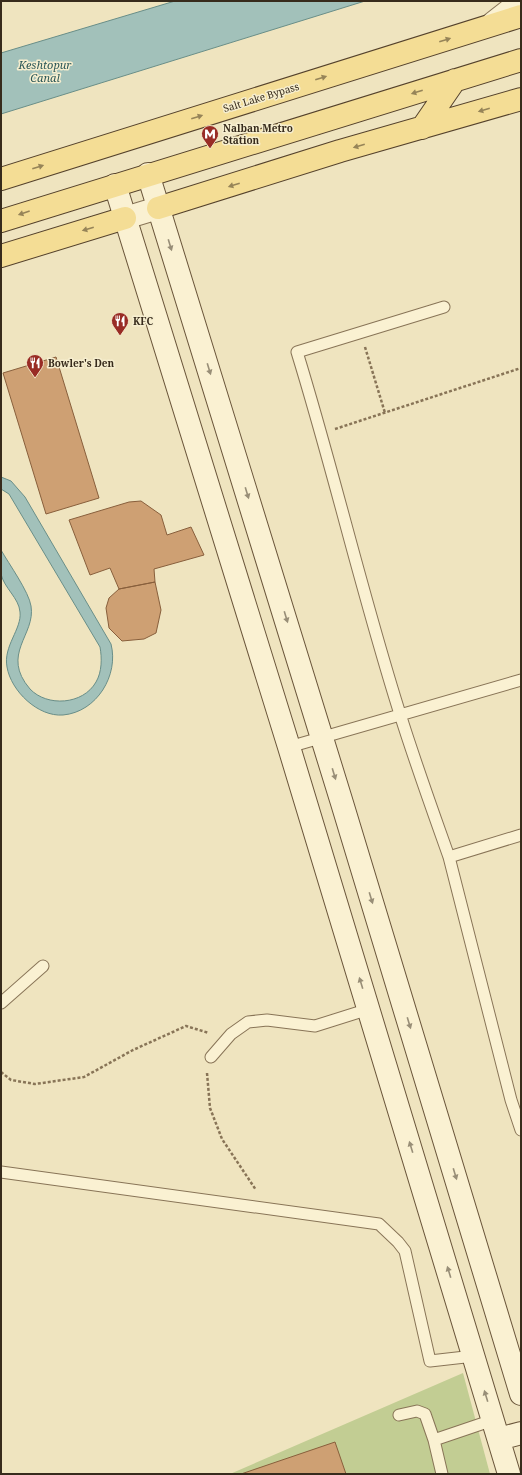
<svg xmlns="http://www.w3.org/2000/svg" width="522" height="1475" font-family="'Noto Serif',serif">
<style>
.green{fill:#c2cd93}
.water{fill:#a2c1ba;stroke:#698e88}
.building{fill:#cea073;stroke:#885f3c}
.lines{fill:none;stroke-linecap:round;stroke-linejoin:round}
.service-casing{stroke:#887457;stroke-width:13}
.tertiary-casing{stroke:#887457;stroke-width:24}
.secondary-casing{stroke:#6a553a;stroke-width:24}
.primary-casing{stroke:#55422c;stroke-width:24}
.path{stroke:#887457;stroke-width:2.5;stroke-dasharray:3 2;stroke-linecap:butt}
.service{stroke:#faf1d2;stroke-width:11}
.tertiary{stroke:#faf1d2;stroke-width:22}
.secondary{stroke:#faf1d2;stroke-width:22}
.primary{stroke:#f4dd95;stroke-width:22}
.oneway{fill:#968458}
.oneway2{fill:#988e77}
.labels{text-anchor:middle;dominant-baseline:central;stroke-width:3;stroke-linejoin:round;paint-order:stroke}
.street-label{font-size:10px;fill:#372b1c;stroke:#f6eecf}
.poi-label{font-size:10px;font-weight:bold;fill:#372b1c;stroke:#f6eecf;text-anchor:start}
.water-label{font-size:11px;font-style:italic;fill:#2b5757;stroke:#f6eecf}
</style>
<rect width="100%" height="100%" fill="#efe4bf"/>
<path class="green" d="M 463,1373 L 490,1474 L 230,1474 Z"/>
<path class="water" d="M 175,1 L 365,1 L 1,114 L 1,53 Z
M 1,477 L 11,481 L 25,497 L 111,644 C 119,675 97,712 63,715 C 38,717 11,691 7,667 C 3,646 22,629 20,612 C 19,598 4,588 1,574 C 0,567 1,558 1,550 C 9,564 29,592 31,606 C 36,635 0,654 30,689 C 47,707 83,705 96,682 C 102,672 102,658 100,647 L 9,494 L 1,489 Z"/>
<path class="building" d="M 56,357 L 99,498 L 46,514 L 3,373 Z
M 141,501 L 161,515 L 167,535 L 191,527 L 204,555 L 154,569 L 155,582 L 119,589 L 110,568 L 90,575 L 69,520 L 129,502 Z
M 155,582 L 161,610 L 156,633 L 144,639 L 122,641 L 109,628 L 106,608 L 109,598 L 119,589 Z
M 335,1442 L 346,1474 L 241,1474 Z"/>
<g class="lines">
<defs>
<path id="service" d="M 444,307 L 297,352 C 334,472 362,594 400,714 C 415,762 432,809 449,857 L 521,835
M 289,747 L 521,680
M 449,857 L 511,1100 L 521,1130
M 1,1003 L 43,966
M 211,1057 L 231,1034 L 248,1022 L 267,1020 L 315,1026 L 369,1009
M 1,1172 L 379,1224 L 398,1242 L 405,1251 L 430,1361 L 474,1356
M 399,1415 L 417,1411 L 425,1414 L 434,1440 L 442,1474
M 434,1440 L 493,1420"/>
<path id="tertiary" d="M 493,23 L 521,1
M 125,218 L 158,208"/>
<path id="secondary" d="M 148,174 L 342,803 L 521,1394
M 115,185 L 289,747 L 509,1474
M 499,1439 L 521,1433"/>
<path id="primary" d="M 422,128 L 455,80
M 1,179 L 521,16
M 158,208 L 340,151 L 521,99
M 1,221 L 521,60
M 1,256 L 125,218"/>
</defs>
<use href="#service" class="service-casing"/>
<use href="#tertiary" class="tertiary-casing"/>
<use href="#secondary" class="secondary-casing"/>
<use href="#primary" class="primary-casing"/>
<path class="path" d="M 365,347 L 385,413
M 335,429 L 521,368
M 1,1072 L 11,1080 L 35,1084 L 84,1077 L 133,1050 L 186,1026 L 209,1033
M 207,1073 L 210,1108 L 222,1139 L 256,1190"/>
<use href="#service" class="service"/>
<use href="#tertiary" class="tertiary"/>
<use href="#secondary" class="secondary"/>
<use href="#primary" class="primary"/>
</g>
<defs><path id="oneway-solid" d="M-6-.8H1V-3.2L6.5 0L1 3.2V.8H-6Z"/></defs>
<g class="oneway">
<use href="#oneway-solid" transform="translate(445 40) rotate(-17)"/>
<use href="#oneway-solid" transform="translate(321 78) rotate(-17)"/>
<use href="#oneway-solid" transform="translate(417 92) rotate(163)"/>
<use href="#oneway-solid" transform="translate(484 110) rotate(164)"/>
<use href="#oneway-solid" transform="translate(197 117) rotate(-17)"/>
<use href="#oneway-solid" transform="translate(359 146) rotate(164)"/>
<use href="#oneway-solid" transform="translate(38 167) rotate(-18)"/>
<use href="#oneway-solid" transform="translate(234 185) rotate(163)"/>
<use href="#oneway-solid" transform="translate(24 213) rotate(161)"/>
<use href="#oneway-solid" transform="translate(88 229) rotate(164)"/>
</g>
<g class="oneway2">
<use href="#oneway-solid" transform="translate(170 245) rotate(73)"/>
<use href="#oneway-solid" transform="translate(209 369) rotate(73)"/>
<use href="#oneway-solid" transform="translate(247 493) rotate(73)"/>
<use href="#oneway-solid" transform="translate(286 617) rotate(73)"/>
<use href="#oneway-solid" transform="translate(334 774) rotate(73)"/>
<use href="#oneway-solid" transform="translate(371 898) rotate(73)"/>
<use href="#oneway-solid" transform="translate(361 983) rotate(-107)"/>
<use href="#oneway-solid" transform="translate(409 1023) rotate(73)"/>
<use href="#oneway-solid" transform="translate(411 1147) rotate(-107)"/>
<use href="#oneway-solid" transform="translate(455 1174) rotate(73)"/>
<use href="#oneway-solid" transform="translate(449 1272) rotate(-107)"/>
<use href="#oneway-solid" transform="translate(486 1396) rotate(-107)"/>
</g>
<defs>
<symbol id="metro-pin" viewBox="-11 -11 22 30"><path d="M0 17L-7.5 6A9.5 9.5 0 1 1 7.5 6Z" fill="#992c25" stroke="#f6eecf"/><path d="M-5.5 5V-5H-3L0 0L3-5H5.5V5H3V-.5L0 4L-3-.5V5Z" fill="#fff"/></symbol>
<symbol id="restaurant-pin" viewBox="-11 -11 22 30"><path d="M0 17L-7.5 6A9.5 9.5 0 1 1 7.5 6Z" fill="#992c25" stroke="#f6eecf"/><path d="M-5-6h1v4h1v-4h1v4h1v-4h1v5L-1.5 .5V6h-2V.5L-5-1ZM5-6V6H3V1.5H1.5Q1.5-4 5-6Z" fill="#fff"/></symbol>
</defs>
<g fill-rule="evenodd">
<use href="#metro-pin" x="200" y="124" width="20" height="27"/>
<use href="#restaurant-pin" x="110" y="311" width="20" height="27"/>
<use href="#restaurant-pin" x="25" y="353" width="20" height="27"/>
</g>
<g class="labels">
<g class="street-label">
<text transform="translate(261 97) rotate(-17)">Salt Lake Bypass</text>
</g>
<g class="poi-label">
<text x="223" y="128">Nalban Metro<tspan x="223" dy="12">Station</tspan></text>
<text x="133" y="321">KFC</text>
<text x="48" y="363">Bowler's Den</text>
</g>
<g class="water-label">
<text x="45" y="64">Keshtopur<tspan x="45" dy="13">Canal</tspan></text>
</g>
</g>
<rect width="522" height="1475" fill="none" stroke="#372b1c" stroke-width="4"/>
</svg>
